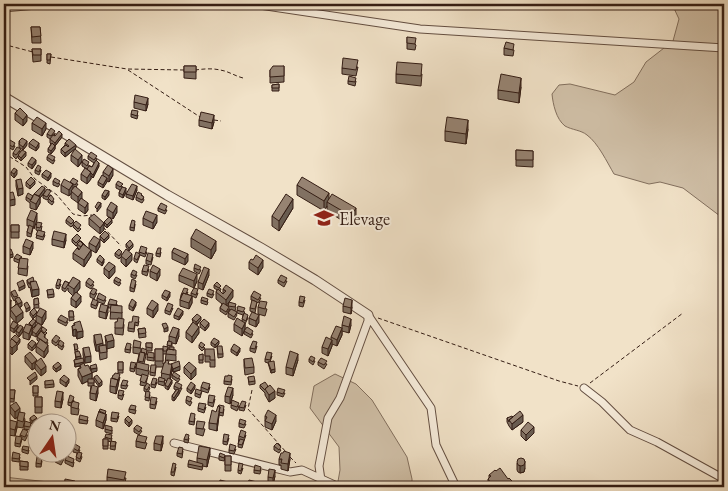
<svg xmlns="http://www.w3.org/2000/svg" width="728" height="491" font-family="'EB Garamond',serif">
<style>
.green{fill:#d1c1a9;stroke:#826f5e}
.lines{fill:none;stroke-linecap:round;stroke-linejoin:round}
.minor-casing{stroke:#634e41;stroke-width:9}
.tertiary-casing{stroke:#634e41;stroke-width:11}
.path{stroke:#341d14;stroke-width:1;stroke-dasharray:4 2.5;stroke-linecap:butt}
.minor{stroke:#f6ecdb;stroke-width:7}
.tertiary{stroke:#f6ecdb;stroke-width:9}
.wall{fill:#817162;stroke:#341d14;fill-rule:evenodd}
.shaded-wall{fill:#695c50;stroke:#341d14}
.building{fill:#968372;stroke:#341d14}
.labels{text-anchor:middle;dominant-baseline:central;stroke-width:4;stroke-linejoin:round;paint-order:stroke}
.poi-label{font-size:18px;fill:#341d14;stroke:#f6ecdb;text-anchor:start}
</style>
<rect width="100%" height="100%" fill="#f1e2c8"/>
<filter id="stains"><feTurbulence type="fractalNoise" baseFrequency=".004" numOctaves="4"/><feColorMatrix values="0 0 0 0 .2 0 0 0 0 .09 0 0 0 0 .02 0 0 0 .5 -.17"/></filter>
<radialGradient id="worn" r=".72"><stop offset=".6" stop-color="#630" stop-opacity="0"/><stop offset="1" stop-color="#630" stop-opacity=".3"/></radialGradient>
<path class="green" d="M 672,4 L 724,4 L 724,218 L 720,216 L 683,188 L 660,182 L 649,184 L 614,174 C 607,162 598,143 587,135 C 581,130 572,130 565,126 C 556,119 553,104 552,94 L 559,85 L 570,84 L 615,95 L 634,82 L 646,62 L 673,41 L 679,19 Z
M 335,374 L 356,384 L 372,400 L 407,457 L 412,479 L 412,487 L 337,487 L 340,470 L 339,447 L 310,408 L 314,386 Z
M 4,477 L 84,486 L 87,487 L 4,487 Z"/>
<g class="lines">
<defs>
<path id="minor" d="M 252,4 L 420,29 L 724,48
M 4,8 L 47,4
M 368,315 L 431,408 L 436,445 L 456,487
M 584,388 L 602,402 L 630,430 L 657,442 L 724,479
M 174,443 L 290,472 L 302,470 L 339,487
M 322,487 L 319,466 L 328,418 L 340,398 L 368,321 L 368,315"/>
<path id="tertiary" d="M 4,97 L 167,195 L 261,248 L 315,280 L 368,315"/>
</defs>
<use href="#minor" class="minor-casing"/>
<use href="#tertiary" class="tertiary-casing"/>
<path class="path" d="M 4,42 L 10,46 L 33,52
M 51,57 L 127,69 L 184,70
M 128,70 L 200,117
M 195,70 C 203,69 212,68 220,70 C 228,71 235,76 243,78
M 214,120 L 221,121
M 4,153 L 26,167 L 35,179 L 57,195 L 73,214 L 82,216 L 92,215 L 93,217
M 103,227 L 121,246
M 378,318 L 559,381 L 578,386
M 590,383 L 683,313
M 252,390 L 248,409 L 286,452
M 290,457 L 296,463"/>
<use href="#minor" class="minor"/>
<use href="#tertiary" class="tertiary"/>
</g>
<path class="wall" d="M 31,27 L 40,27 L 41,43 L 32,43 Z
M 407,37 L 416,45 L 415,50 L 407,49 Z
M 504,48 L 514,50 L 513,56 L 504,55 Z
M 32,49 L 41,49 L 41,61 L 33,62 Z
M 47,54 L 51,54 L 50,64 L 47,63 Z
M 184,66 L 196,66 L 196,79 L 184,78 Z
M 284,66 L 284,82 L 270,83 L 270,70 Z
M 358,67 L 356,76 L 342,74 L 342,68 Z
M 396,74 L 422,74 L 421,86 L 396,83 Z
M 348,81 L 356,81 L 355,86 L 348,84 Z
M 279,84 L 279,91 L 272,91 L 272,85 Z
M 521,87 L 519,103 L 498,99 L 498,90 Z
M 134,102 L 148,104 L 146,111 L 134,108 Z
M 15,113 L 27,121 L 23,126 L 15,120 Z
M 131,114 L 138,115 L 137,119 L 131,117 Z
M 199,120 L 214,122 L 212,129 L 199,126 Z
M 32,123 L 46,129 L 42,136 L 32,130 Z
M 468,129 L 466,144 L 445,141 L 445,131 Z
M 47,134 L 55,134 L 54,135 L 55,136 L 62,137 L 55,146 L 55,149 L 51,154 L 48,152 L 48,149 L 51,144 L 50,143 L 50,139 L 47,137 Z
M 19,141 L 27,145 L 23,150 L 19,147 Z
M 8,143 L 15,146 L 13,150 L 8,147 Z
M 29,143 L 39,147 L 36,151 L 29,147 Z
M 65,143 L 76,148 L 65,157 L 61,153 L 61,149 L 65,145 Z
M 516,150 L 533,151 L 533,167 L 516,166 Z
M 21,151 L 26,156 L 21,161 L 18,158 L 18,156 L 16,159 L 13,156 L 13,153 Z
M 71,155 L 92,167 L 94,163 L 88,159 L 88,156 L 97,159 L 96,161 L 99,166 L 93,178 L 91,176 L 91,179 L 87,184 L 81,180 L 81,174 L 87,170 L 87,169 L 82,166 L 82,162 L 78,167 L 71,161 Z
M 47,157 L 55,160 L 53,164 L 47,160 Z
M 28,163 L 36,163 L 32,169 L 28,166 Z
M 35,170 L 41,170 L 39,175 L 35,173 Z
M 11,172 L 17,174 L 14,178 L 11,175 Z
M 103,172 L 113,175 L 109,182 L 107,181 L 103,188 L 98,185 L 98,182 L 103,176 Z
M 42,174 L 51,177 L 48,181 L 42,177 Z
M 16,180 L 23,194 L 18,196 L 16,186 Z
M 53,181 L 60,184 L 58,187 L 53,185 Z
M 26,182 L 35,184 L 30,189 L 26,186 Z
M 70,183 L 78,184 L 76,187 L 88,210 L 85,214 L 78,209 L 78,203 L 71,198 L 71,193 L 69,196 L 61,192 L 61,185 Z
M 116,184 L 123,187 L 126,192 L 123,198 L 119,196 L 119,193 L 120,190 L 116,188 Z
M 297,185 L 329,198 L 356,218 L 351,226 L 327,211 L 327,206 L 324,211 L 297,195 Z
M 137,190 L 133,200 L 126,197 L 126,194 Z
M 45,192 L 40,198 L 40,203 L 36,210 L 30,208 L 30,203 L 26,200 L 26,197 L 33,196 Z
M 43,195 L 51,195 L 50,196 L 54,202 L 52,205 L 48,202 L 48,199 L 47,200 L 43,198 Z
M 102,195 L 109,195 L 105,200 L 102,198 Z
M 142,195 L 144,200 L 142,203 L 136,200 L 136,197 Z
M 158,208 L 167,210 L 165,214 L 158,211 Z
M 293,208 L 279,231 L 272,226 L 272,216 Z
M 107,209 L 117,212 L 113,219 L 109,217 L 112,223 L 107,228 L 104,225 L 104,222 L 109,217 L 107,216 Z
M 89,218 L 104,230 L 100,234 L 89,225 Z
M 143,218 L 157,222 L 153,229 L 143,225 Z
M 27,219 L 37,220 L 33,228 L 31,237 L 27,236 L 27,232 L 29,226 L 27,226 Z
M 66,220 L 74,223 L 81,229 L 78,232 L 73,227 L 73,225 L 71,227 L 66,223 Z
M 135,224 L 134,231 L 130,230 L 130,227 Z
M 4,225 L 6,225 L 7,233 L 9,233 L 8,246 L 7,246 L 8,250 L 13,257 L 6,259 L 4,252 Z
M 11,225 L 19,225 L 19,238 L 11,238 Z
M 42,226 L 41,231 L 45,235 L 43,240 L 36,238 L 38,231 L 36,230 L 36,227 Z
M 100,236 L 109,238 L 104,243 L 100,239 Z
M 191,238 L 216,250 L 211,259 L 191,247 Z
M 52,239 L 66,240 L 64,248 L 52,245 Z
M 72,239 L 81,241 L 89,249 L 89,243 L 100,246 L 96,253 L 91,250 L 91,256 L 84,267 L 73,259 L 73,253 L 79,249 L 77,247 L 77,245 L 76,246 L 72,242 Z
M 126,244 L 133,247 L 129,251 L 126,247 Z
M 23,246 L 33,248 L 30,255 L 23,253 Z
M 174,248 L 188,261 L 185,265 L 172,259 L 172,252 Z
M 139,252 L 147,252 L 145,257 L 140,255 L 137,263 L 134,261 L 134,258 L 139,253 Z
M 161,252 L 160,257 L 156,256 L 156,253 Z
M 115,253 L 122,254 L 132,260 L 126,267 L 121,262 L 121,257 L 119,259 L 115,256 Z
M 153,257 L 151,265 L 146,264 L 146,260 Z
M 14,258 L 22,259 L 28,266 L 27,276 L 18,274 L 19,263 L 14,261 Z
M 97,259 L 104,262 L 102,266 L 97,262 Z
M 249,262 L 263,267 L 258,275 L 249,269 Z
M 104,268 L 115,272 L 109,279 L 104,274 Z
M 194,268 L 201,270 L 199,274 L 194,271 Z
M 149,269 L 147,276 L 142,274 L 142,271 Z
M 150,271 L 160,275 L 157,281 L 150,277 Z
M 131,274 L 137,275 L 135,279 L 131,277 Z
M 179,275 L 197,281 L 194,288 L 179,281 Z
M 209,275 L 203,290 L 198,288 L 198,282 Z
M 27,280 L 39,295 L 32,297 L 30,287 L 29,288 L 27,283 Z
M 114,280 L 121,283 L 119,286 L 114,283 Z
M 278,280 L 287,281 L 284,287 L 278,283 Z
M 65,281 L 80,288 L 77,292 L 81,302 L 76,308 L 71,305 L 71,298 L 73,296 L 68,291 L 68,288 L 65,292 L 62,290 L 62,287 Z
M 86,282 L 94,285 L 91,289 L 86,286 Z
M 61,284 L 59,289 L 56,288 L 56,285 Z
M 136,284 L 134,292 L 130,291 L 130,287 Z
M 214,285 L 221,289 L 220,291 L 223,294 L 223,289 L 233,297 L 226,305 L 228,306 L 229,302 L 236,307 L 235,311 L 234,310 L 237,315 L 234,320 L 228,317 L 228,313 L 230,309 L 229,309 L 226,315 L 220,311 L 220,308 L 222,304 L 216,299 L 216,292 L 217,290 L 214,288 Z
M 47,290 L 54,294 L 54,297 L 48,298 Z
M 11,292 L 18,298 L 22,306 L 20,307 L 23,318 L 17,323 L 18,327 L 14,333 L 10,330 L 10,327 L 16,323 L 10,316 L 10,311 L 9,314 L 4,313 L 4,306 L 11,307 L 11,309 L 16,304 L 15,300 L 14,301 L 11,295 Z
M 188,292 L 187,294 L 191,296 L 191,293 L 198,293 L 196,298 L 192,296 L 192,303 L 189,309 L 180,306 L 180,300 L 181,295 Z
M 90,293 L 97,293 L 94,299 L 90,297 Z
M 207,293 L 214,294 L 212,298 L 207,296 Z
M 162,295 L 170,296 L 167,301 L 162,298 Z
M 251,296 L 261,298 L 258,303 L 257,302 L 255,313 L 250,311 L 250,308 L 255,301 L 251,300 Z
M 38,298 L 39,308 L 34,308 L 34,299 Z
M 97,298 L 106,300 L 104,304 L 98,302 L 98,304 L 96,309 L 91,307 L 91,304 L 97,300 Z
M 201,300 L 208,302 L 207,305 L 201,303 Z
M 305,300 L 303,307 L 299,306 L 299,302 Z
M 108,304 L 117,304 L 117,306 L 122,312 L 122,319 L 124,325 L 123,335 L 115,334 L 115,328 L 118,319 L 110,319 L 111,308 L 108,308 Z
M 129,305 L 136,305 L 133,311 L 129,309 Z
M 343,306 L 352,307 L 351,314 L 343,312 Z
M 258,307 L 267,309 L 265,316 L 258,314 Z
M 147,308 L 158,310 L 153,318 L 147,314 Z
M 173,308 L 170,315 L 165,313 L 165,310 Z
M 237,310 L 245,312 L 244,313 L 248,318 L 245,324 L 245,329 L 253,334 L 251,338 L 244,334 L 244,331 L 242,336 L 234,331 L 234,324 L 242,321 L 243,315 L 237,313 Z
M 69,311 L 73,311 L 74,320 L 69,321 Z
M 99,311 L 108,312 L 106,319 L 99,317 Z
M 30,312 L 37,312 L 46,318 L 42,325 L 36,322 L 36,316 L 33,319 L 30,315 Z
M 183,314 L 179,320 L 174,318 L 174,315 Z
M 249,318 L 259,322 L 256,327 L 249,324 Z
M 58,319 L 68,322 L 66,326 L 58,322 Z
M 192,319 L 201,320 L 197,325 L 199,333 L 192,343 L 186,338 L 186,332 L 193,322 Z
M 139,321 L 138,326 L 135,325 L 134,332 L 128,331 L 128,328 L 132,322 Z
M 29,323 L 36,325 L 32,329 L 32,333 L 29,340 L 23,338 L 23,332 L 19,337 L 16,334 L 16,331 L 23,330 L 29,325 Z
M 74,323 L 83,337 L 77,339 L 76,336 L 73,336 L 72,326 L 74,325 Z
M 200,323 L 209,326 L 205,331 L 200,327 Z
M 342,325 L 351,325 L 349,333 L 342,331 L 342,335 L 337,346 L 332,344 L 332,346 L 328,356 L 322,353 L 322,347 L 331,339 L 331,337 L 342,328 Z
M 42,328 L 47,333 L 45,335 L 45,338 L 48,343 L 47,345 L 48,352 L 44,358 L 36,352 L 36,347 L 32,351 L 28,348 L 28,344 L 36,345 L 39,342 L 37,340 L 37,337 L 41,332 L 41,330 L 36,337 L 32,335 L 32,331 Z
M 145,328 L 146,337 L 139,338 L 138,329 Z
M 94,335 L 103,345 L 106,345 L 105,336 L 114,347 L 107,348 L 107,358 L 100,360 L 99,351 L 96,351 L 94,342 Z
M 169,336 L 179,336 L 176,344 L 172,343 L 172,347 L 174,350 L 176,356 L 176,361 L 167,360 L 169,364 L 180,370 L 173,372 L 172,369 L 170,379 L 172,383 L 168,390 L 165,388 L 165,385 L 167,381 L 165,380 L 164,386 L 158,384 L 158,381 L 161,378 L 163,367 L 156,367 L 155,376 L 150,375 L 150,372 L 155,365 L 155,349 L 163,349 L 167,347 L 168,341 L 169,341 ZM 163,354 L 166,354 L 165,363 L 163,364 Z
M 52,340 L 60,341 L 64,346 L 62,350 L 58,347 L 58,344 L 56,346 L 52,343 Z
M 20,342 L 17,346 L 17,350 L 12,355 L 7,350 L 7,343 Z
M 211,342 L 219,344 L 215,348 L 211,345 Z
M 146,343 L 152,343 L 152,351 L 147,351 L 144,364 L 149,371 L 146,384 L 150,388 L 148,392 L 150,395 L 149,401 L 145,400 L 146,392 L 144,391 L 144,388 L 145,386 L 140,385 L 142,376 L 136,374 L 136,368 L 139,354 L 133,353 L 133,347 L 141,348 L 141,352 L 146,349 Z
M 74,344 L 78,351 L 81,359 L 85,366 L 91,369 L 90,366 L 97,371 L 92,372 L 92,379 L 94,379 L 94,377 L 102,385 L 99,387 L 94,380 L 94,386 L 98,393 L 96,401 L 90,399 L 90,393 L 91,386 L 88,386 L 88,381 L 82,384 L 78,376 L 78,369 L 80,368 L 80,366 L 75,367 L 74,360 L 76,360 Z
M 199,345 L 205,348 L 202,351 L 199,348 Z
M 217,346 L 223,354 L 223,357 L 218,358 Z
M 257,346 L 255,353 L 250,351 L 250,348 Z
M 131,347 L 130,353 L 125,352 L 125,349 Z
M 83,348 L 91,362 L 85,363 L 83,355 Z
M 205,349 L 215,360 L 215,367 L 210,367 L 210,362 L 205,362 Z
M 231,349 L 240,351 L 237,356 L 231,352 Z
M 203,354 L 203,363 L 199,363 L 199,355 Z
M 25,356 L 37,361 L 46,372 L 41,376 L 35,369 L 35,368 L 32,370 L 25,362 Z
M 154,356 L 154,361 L 147,360 L 147,357 Z
M 272,356 L 270,362 L 275,372 L 271,373 L 268,363 L 265,362 L 265,359 Z
M 244,359 L 254,367 L 254,373 L 245,375 L 244,366 Z
M 309,359 L 315,361 L 313,365 L 309,362 Z
M 298,360 L 293,376 L 286,374 L 286,367 Z
M 118,362 L 123,362 L 123,373 L 118,373 Z
M 318,362 L 327,364 L 324,369 L 318,365 Z
M 53,366 L 61,369 L 56,372 L 53,369 Z
M 136,366 L 134,372 L 130,371 L 130,368 Z
M 184,367 L 196,375 L 191,380 L 184,373 Z
M 172,375 L 180,379 L 178,382 L 172,378 Z
M 120,377 L 116,394 L 110,392 L 110,386 Z
M 248,377 L 255,381 L 255,384 L 249,385 Z
M 60,379 L 69,382 L 66,387 L 60,383 Z
M 232,379 L 231,385 L 224,384 L 224,381 Z
M 45,381 L 54,384 L 54,387 L 45,388 Z
M 157,382 L 155,388 L 151,387 L 151,384 Z
M 121,385 L 128,385 L 126,389 L 121,388 Z
M 260,385 L 268,386 L 275,398 L 269,402 L 265,395 L 265,393 L 260,388 Z
M 33,386 L 38,386 L 38,396 L 33,396 Z
M 174,386 L 182,388 L 179,394 L 174,401 L 172,400 L 172,396 L 176,390 L 174,389 Z
M 201,387 L 210,387 L 208,393 L 202,391 L 200,398 L 195,396 L 195,393 L 201,390 Z
M 187,388 L 195,388 L 191,394 L 187,391 Z
M 9,390 L 15,390 L 14,402 L 9,402 Z
M 277,392 L 285,393 L 283,397 L 277,395 Z
M 124,394 L 122,400 L 118,398 L 118,395 Z
M 233,395 L 230,404 L 225,402 L 225,396 Z
M 35,397 L 42,397 L 42,413 L 35,413 Z
M 63,399 L 61,408 L 55,407 L 55,401 Z
M 215,399 L 213,407 L 208,405 L 208,402 Z
M 74,400 L 73,402 L 79,409 L 78,415 L 71,414 L 71,406 L 68,405 L 68,402 Z
M 186,400 L 192,402 L 190,406 L 186,403 Z
M 157,401 L 155,409 L 150,408 L 150,404 Z
M 231,405 L 239,406 L 237,411 L 231,408 Z
M 246,405 L 244,411 L 239,410 L 239,407 Z
M 10,406 L 20,412 L 25,419 L 23,428 L 17,427 L 15,436 L 8,435 L 8,428 L 17,422 L 18,417 L 15,419 L 10,413 Z
M 206,407 L 204,413 L 198,411 L 198,408 Z
M 129,409 L 136,410 L 135,414 L 129,412 Z
M 224,409 L 223,416 L 219,415 L 217,431 L 209,429 L 209,423 L 216,412 Z
M 106,414 L 106,420 L 103,429 L 96,426 L 96,420 Z
M 119,416 L 117,422 L 111,421 L 111,418 Z
M 265,416 L 276,421 L 272,430 L 265,427 Z
M 513,417 L 523,422 L 512,430 L 509,426 L 507,422 L 507,418 Z
M 30,418 L 37,421 L 40,424 L 37,430 L 34,427 L 34,424 L 36,422 L 32,424 L 31,423 L 30,430 L 24,429 L 24,426 L 31,423 L 30,421 Z
M 195,418 L 194,425 L 189,424 L 189,421 Z
M 43,419 L 51,422 L 50,424 L 44,424 L 43,423 Z
M 79,419 L 88,420 L 87,424 L 79,423 Z
M 125,419 L 132,423 L 129,427 L 125,423 Z
M 239,423 L 246,424 L 244,428 L 239,427 Z
M 134,428 L 142,431 L 139,435 L 134,432 Z
M 196,428 L 205,429 L 203,436 L 196,434 Z
M 105,429 L 112,430 L 112,434 L 105,432 Z
M 521,430 L 534,433 L 526,441 L 521,436 Z
M 20,435 L 28,435 L 25,441 L 22,439 L 20,447 L 15,446 L 15,443 L 20,437 Z
M 246,435 L 244,441 L 242,448 L 238,447 L 239,436 Z
M 105,437 L 112,438 L 111,442 L 116,442 L 115,450 L 110,449 L 111,442 L 108,441 L 108,449 L 103,449 L 103,439 L 105,439 Z
M 189,438 L 188,443 L 184,442 L 184,439 Z
M 229,438 L 227,445 L 223,444 L 223,441 Z
M 38,439 L 38,447 L 34,445 L 34,442 Z
M 136,441 L 147,443 L 145,449 L 136,447 Z
M 154,443 L 163,443 L 161,451 L 154,450 Z
M 4,444 L 8,444 L 8,453 L 4,453 Z
M 274,446 L 281,450 L 279,453 L 274,450 Z
M 73,448 L 80,450 L 79,452 L 82,457 L 80,462 L 76,460 L 77,453 L 73,452 Z
M 22,449 L 29,450 L 28,454 L 22,452 Z
M 236,449 L 234,454 L 229,453 L 229,450 Z
M 183,451 L 182,458 L 177,456 L 177,453 Z
M 40,454 L 48,454 L 46,458 L 40,456 Z
M 210,454 L 207,467 L 203,466 L 202,470 L 188,467 L 188,464 L 197,463 L 197,458 Z
M 219,456 L 225,458 L 224,461 L 219,460 Z
M 225,456 L 231,456 L 231,471 L 225,471 Z
M 20,457 L 19,462 L 12,461 L 12,458 Z
M 55,458 L 64,459 L 61,465 L 55,462 Z
M 279,459 L 290,459 L 288,471 L 281,469 L 281,465 L 279,465 Z
M 65,460 L 74,462 L 73,467 L 65,463 Z
M 20,461 L 28,462 L 28,470 L 20,470 Z
M 42,461 L 41,467 L 36,467 L 36,463 Z
M 517,463 L 525,468 L 524,472 L 520,473 L 518,472 L 517,470 Z
M 176,467 L 174,476 L 171,475 L 171,472 Z
M 243,468 L 241,474 L 238,473 L 238,470 Z
M 254,470 L 261,470 L 260,474 L 254,473 Z
M 489,475 L 515,487 L 488,487 L 488,479 L 489,478 Z
M 275,476 L 273,485 L 268,483 L 268,477 Z
M 107,477 L 126,478 L 124,487 L 107,484 Z"/>
<path class="shaded-wall" d="M 8,31 L 8,38 L 4,41 L 4,34 Z
M 521,78 L 521,87 L 519,103 L 519,93 Z
M 148,98 L 148,104 L 146,111 L 146,105 Z
M 27,115 L 27,121 L 23,126 L 23,120 Z
M 214,115 L 214,122 L 212,129 L 212,123 Z
M 468,120 L 468,129 L 466,144 L 466,134 Z
M 46,123 L 46,129 L 42,136 L 42,129 Z
M 62,134 L 62,137 L 55,146 L 55,149 L 51,154 L 51,151 L 55,146 L 55,143 Z
M 8,138 L 8,144 L 4,149 L 4,143 Z
M 27,141 L 27,145 L 23,150 L 23,147 Z
M 39,143 L 39,147 L 36,151 L 36,148 Z
M 76,145 L 76,148 L 65,157 L 65,153 Z
M 26,152 L 26,156 L 21,161 L 21,158 Z
M 82,155 L 82,161 L 78,167 L 78,160 Z
M 36,160 L 36,163 L 32,169 L 32,165 Z
M 99,163 L 99,166 L 93,178 L 93,175 Z
M 113,169 L 113,175 L 109,182 L 109,176 Z
M 17,170 L 17,174 L 14,178 L 14,174 Z
M 91,172 L 91,179 L 87,184 L 87,178 Z
M 51,173 L 51,177 L 48,181 L 48,178 Z
M 107,178 L 107,182 L 103,188 L 103,185 Z
M 35,181 L 35,184 L 30,189 L 30,186 Z
M 73,184 L 73,191 L 69,196 L 69,190 Z
M 137,186 L 137,190 L 133,200 L 133,196 Z
M 23,188 L 23,194 L 18,196 L 18,189 Z
M 45,188 L 45,192 L 40,198 L 40,203 L 36,210 L 36,204 L 38,198 Z
M 126,188 L 126,192 L 123,198 L 123,195 Z
M 109,191 L 109,195 L 105,200 L 105,197 Z
M 82,192 L 82,198 L 78,203 L 78,197 Z
M 329,193 L 329,202 L 327,202 L 327,206 L 324,211 L 324,201 Z
M 15,199 L 15,205 L 5,207 L 5,201 Z
M 293,199 L 293,208 L 279,231 L 279,221 Z
M 88,203 L 88,210 L 85,214 L 85,208 Z
M 101,203 L 101,207 L 97,212 L 97,209 Z
M 117,206 L 117,212 L 113,219 L 113,213 Z
M 356,208 L 356,218 L 351,226 L 351,216 Z
M 37,213 L 37,220 L 34,229 L 34,222 Z
M 157,215 L 157,222 L 153,229 L 153,223 Z
M 112,220 L 112,223 L 107,228 L 107,225 Z
M 104,223 L 104,230 L 100,234 L 100,228 Z
M 66,234 L 66,240 L 64,248 L 64,242 Z
M 109,235 L 109,238 L 104,243 L 104,240 Z
M 100,240 L 100,246 L 96,253 L 96,247 Z
M 216,241 L 216,250 L 211,259 L 211,250 Z
M 33,242 L 33,248 L 30,255 L 30,249 Z
M 133,244 L 133,247 L 129,251 L 129,248 Z
M 91,250 L 91,256 L 84,267 L 84,260 Z
M 13,254 L 13,257 L 6,259 L 6,256 Z
M 132,254 L 132,260 L 126,267 L 126,260 Z
M 188,254 L 188,261 L 185,265 L 185,259 Z
M 104,259 L 104,262 L 102,266 L 102,263 Z
M 263,260 L 263,267 L 258,275 L 258,268 Z
M 115,266 L 115,272 L 109,279 L 109,272 Z
M 160,269 L 160,275 L 157,281 L 157,274 Z
M 209,269 L 209,275 L 203,290 L 203,284 Z
M 197,274 L 197,281 L 194,288 L 194,281 Z
M 80,281 L 80,288 L 74,296 L 74,289 Z
M 25,285 L 25,288 L 19,291 L 19,288 Z
M 39,289 L 39,295 L 32,297 L 32,290 Z
M 233,290 L 233,297 L 226,306 L 226,300 Z
M 170,292 L 170,296 L 167,301 L 167,298 Z
M 81,296 L 81,302 L 76,308 L 76,302 Z
M 192,296 L 192,303 L 189,309 L 189,303 Z
M 11,300 L 11,307 L 9,314 L 9,308 Z
M 352,300 L 352,307 L 351,314 L 351,308 Z
M 22,302 L 22,306 L 18,308 L 18,304 Z
M 136,302 L 136,305 L 133,311 L 133,308 Z
M 158,304 L 158,310 L 153,318 L 153,311 Z
M 108,306 L 108,312 L 106,319 L 106,313 Z
M 30,307 L 30,310 L 26,312 L 26,309 Z
M 46,311 L 46,318 L 42,325 L 42,318 Z
M 183,311 L 183,314 L 179,320 L 179,317 Z
M 23,312 L 23,318 L 16,324 L 16,317 Z
M 37,312 L 37,315 L 33,319 L 33,316 Z
M 259,315 L 259,322 L 256,327 L 256,321 Z
M 201,317 L 201,320 L 196,325 L 196,322 Z
M 351,319 L 351,325 L 349,333 L 349,327 Z
M 36,321 L 36,325 L 32,329 L 32,326 Z
M 209,323 L 209,326 L 205,331 L 205,328 Z
M 245,323 L 245,329 L 242,336 L 242,329 Z
M 18,324 L 18,327 L 14,333 L 14,329 Z
M 32,326 L 32,333 L 29,340 L 29,334 Z
M 42,326 L 42,329 L 36,337 L 36,334 Z
M 23,327 L 23,331 L 19,337 L 19,333 Z
M 168,327 L 168,331 L 164,332 L 164,329 Z
M 199,327 L 199,333 L 192,343 L 192,337 Z
M 342,328 L 342,335 L 337,346 L 337,340 Z
M 76,329 L 76,336 L 73,336 L 73,330 Z
M 179,329 L 179,336 L 176,344 L 176,338 Z
M 83,331 L 83,337 L 77,339 L 77,332 Z
M 20,339 L 20,342 L 17,346 L 17,350 L 12,355 L 12,348 Z
M 114,340 L 114,347 L 107,349 L 107,342 Z
M 332,340 L 332,346 L 328,356 L 328,349 Z
M 219,341 L 219,344 L 215,348 L 215,345 Z
M 36,343 L 36,347 L 32,351 L 32,348 Z
M 103,343 L 103,350 L 99,346 L 99,351 L 96,351 L 96,345 Z
M 48,345 L 48,352 L 44,358 L 44,352 Z
M 240,348 L 240,351 L 237,356 L 237,353 Z
M 298,354 L 298,360 L 293,376 L 293,369 Z
M 81,356 L 81,359 L 76,360 L 76,357 Z
M 91,356 L 91,362 L 85,363 L 85,357 Z
M 37,360 L 37,365 L 35,363 L 35,368 L 32,370 L 32,364 Z
M 84,362 L 84,365 L 75,367 L 75,364 Z
M 172,364 L 172,371 L 170,381 L 170,375 Z
M 61,365 L 61,369 L 56,372 L 56,369 Z
M 46,366 L 46,372 L 41,376 L 41,370 Z
M 180,366 L 180,370 L 173,372 L 173,369 Z
M 97,368 L 97,371 L 91,373 L 91,369 Z
M 196,368 L 196,375 L 191,380 L 191,374 Z
M 275,369 L 275,372 L 271,373 L 271,370 Z
M 92,373 L 92,379 L 82,384 L 82,377 Z
M 37,376 L 37,379 L 30,385 L 30,381 Z
M 69,379 L 69,382 L 66,387 L 66,383 Z
M 118,380 L 118,386 L 116,394 L 116,387 Z
M 172,380 L 172,383 L 168,390 L 168,387 Z
M 102,381 L 102,385 L 99,387 L 99,384 Z
M 7,384 L 7,388 L 4,391 L 4,388 Z
M 195,385 L 195,388 L 191,394 L 191,391 Z
M 98,387 L 98,393 L 96,401 L 96,394 Z
M 233,388 L 233,395 L 230,404 L 230,397 Z
M 179,390 L 179,394 L 174,401 L 174,398 Z
M 275,391 L 275,398 L 269,402 L 269,395 Z
M 63,392 L 63,399 L 61,408 L 61,402 Z
M 220,407 L 217,431 L 217,424 Z
M 20,408 L 20,415 L 15,419 L 15,412 Z
M 106,414 L 106,420 L 103,429 L 103,423 Z
M 276,415 L 276,421 L 272,430 L 272,424 Z
M 523,415 L 523,422 L 512,430 L 512,424 Z
M 37,418 L 37,421 L 32,424 L 32,421 Z
M 132,420 L 132,423 L 129,427 L 129,423 Z
M 17,422 L 17,428 L 15,436 L 15,430 Z
M 534,427 L 534,433 L 526,441 L 526,435 Z
M 163,436 L 163,443 L 161,451 L 161,445 Z
M 210,448 L 210,454 L 207,467 L 207,460 Z
M 290,453 L 290,459 L 288,471 L 288,464 Z
M 525,461 L 525,468 L 524,472 L 520,473 L 520,466 Z
M 275,470 L 275,476 L 273,485 L 273,478 Z"/>
<path class="building" d="M 4,25 L 8,31 L 4,34 Z
M 31,27 L 40,27 L 41,36 L 32,37 Z
M 407,37 L 416,38 L 415,44 L 407,43 Z
M 506,42 L 514,44 L 513,50 L 504,48 Z
M 32,49 L 41,49 L 41,55 L 33,55 Z
M 47,54 L 51,54 L 50,60 L 47,60 Z
M 343,58 L 358,60 L 356,70 L 342,68 Z
M 397,62 L 422,64 L 421,76 L 396,74 Z
M 184,66 L 196,66 L 196,72 L 184,72 Z
M 273,66 L 284,66 L 284,76 L 270,77 L 270,70 Z
M 501,74 L 521,78 L 519,93 L 498,90 Z
M 349,76 L 356,78 L 355,82 L 348,81 Z
M 279,84 L 279,88 L 272,88 L 272,85 Z
M 135,95 L 148,98 L 146,105 L 134,102 Z
M 20,108 L 27,115 L 23,120 L 15,113 Z
M 132,110 L 138,111 L 137,116 L 131,114 Z
M 201,112 L 214,115 L 212,123 L 199,120 Z
M 37,117 L 46,123 L 42,129 L 32,123 Z
M 447,117 L 468,120 L 466,134 L 445,131 Z
M 51,128 L 55,131 L 51,136 L 47,134 Z
M 59,131 L 62,134 L 55,143 L 50,139 L 53,135 L 55,136 Z
M 4,134 L 8,138 L 4,143 Z
M 22,138 L 27,141 L 23,147 L 19,144 L 20,142 L 19,141 Z
M 33,139 L 39,143 L 36,148 L 29,143 Z
M 69,139 L 76,145 L 65,153 L 61,149 L 66,145 L 68,147 L 69,146 L 65,143 Z
M 10,140 L 15,143 L 13,147 L 8,144 Z
M 52,143 L 55,146 L 51,151 L 48,149 Z
M 17,147 L 21,149 L 16,155 L 13,153 Z
M 75,149 L 82,155 L 78,160 L 71,155 Z
M 22,150 L 26,152 L 21,158 L 18,155 Z
M 516,150 L 533,151 L 533,160 L 516,160 Z
M 91,152 L 97,156 L 94,160 L 88,156 Z
M 49,154 L 55,157 L 53,161 L 47,157 Z
M 32,157 L 36,160 L 32,165 L 28,163 Z
M 84,159 L 89,162 L 87,166 L 82,162 Z
M 96,160 L 99,163 L 93,175 L 87,169 L 89,166 L 92,167 Z
M 38,165 L 41,167 L 39,172 L 35,170 Z
M 108,165 L 113,169 L 109,176 L 103,172 Z
M 14,168 L 17,170 L 14,174 L 11,172 Z
M 85,168 L 91,172 L 87,178 L 81,174 Z
M 46,170 L 51,173 L 48,178 L 42,174 Z
M 102,175 L 107,178 L 103,185 L 98,182 Z
M 31,177 L 35,181 L 30,186 L 26,182 Z
M 302,177 L 329,193 L 324,201 L 297,185 Z
M 55,178 L 60,181 L 58,184 L 53,181 Z
M 73,178 L 78,181 L 75,185 L 70,182 Z
M 21,179 L 23,188 L 18,189 L 16,180 Z
M 64,179 L 73,184 L 69,190 L 61,185 Z
M 118,181 L 123,184 L 120,187 L 116,184 Z
M 132,184 L 137,186 L 133,196 L 126,194 Z
M 42,186 L 45,188 L 39,196 L 34,194 Z
M 75,186 L 82,192 L 78,197 L 71,191 Z
M 122,187 L 126,188 L 123,195 L 119,193 Z
M 47,189 L 51,191 L 47,197 L 43,195 Z
M 105,190 L 109,191 L 105,197 L 102,195 Z
M 13,192 L 15,199 L 5,201 L 4,194 Z
M 138,192 L 142,194 L 141,195 L 144,197 L 142,200 L 136,197 Z
M 28,193 L 33,196 L 31,200 L 26,197 Z
M 34,194 L 40,197 L 36,204 L 30,201 Z
M 286,194 L 293,199 L 279,221 L 272,216 Z
M 332,194 L 356,208 L 351,216 L 327,202 Z
M 51,195 L 54,199 L 52,202 L 48,198 Z
M 81,198 L 88,203 L 85,208 L 78,203 Z
M 98,202 L 101,203 L 97,209 L 95,207 Z
M 111,202 L 117,206 L 113,213 L 107,209 Z
M 161,203 L 167,206 L 165,211 L 158,208 Z
M 31,210 L 37,213 L 34,222 L 27,219 Z
M 146,211 L 157,215 L 153,223 L 143,218 Z
M 94,214 L 104,223 L 100,228 L 89,218 Z
M 69,216 L 74,221 L 71,224 L 66,220 Z
M 109,217 L 112,220 L 107,225 L 104,222 Z
M 132,220 L 135,221 L 134,228 L 130,227 Z
M 76,221 L 81,225 L 78,229 L 73,224 Z
M 37,222 L 42,223 L 40,228 L 36,227 Z
M 4,225 L 6,225 L 7,230 L 4,230 Z
M 11,225 L 19,225 L 19,232 L 11,232 Z
M 29,225 L 33,227 L 31,234 L 27,232 Z
M 196,229 L 216,241 L 211,250 L 191,238 Z
M 38,230 L 45,232 L 43,237 L 36,235 Z
M 54,231 L 66,234 L 64,242 L 52,239 Z
M 105,231 L 109,235 L 104,240 L 100,236 Z
M 4,233 L 9,233 L 8,239 L 4,239 Z
M 77,234 L 81,238 L 76,243 L 72,239 Z
M 94,236 L 100,240 L 96,247 L 89,243 Z
M 26,239 L 33,242 L 30,249 L 23,246 Z
M 130,240 L 133,244 L 129,248 L 126,244 Z
M 80,241 L 83,244 L 81,247 L 77,244 Z
M 7,244 L 8,248 L 4,250 L 4,245 Z
M 83,244 L 91,250 L 84,260 L 73,253 L 77,248 L 79,250 Z
M 141,246 L 147,248 L 145,254 L 139,252 Z
M 158,248 L 161,248 L 160,254 L 156,253 Z
M 174,248 L 188,254 L 185,259 L 172,252 Z
M 11,249 L 13,254 L 6,256 L 4,251 Z
M 119,249 L 122,252 L 119,256 L 115,253 Z
M 126,249 L 132,254 L 126,260 L 121,256 Z
M 136,252 L 140,254 L 137,260 L 134,258 Z
M 148,253 L 153,254 L 151,262 L 146,260 Z
M 17,254 L 22,257 L 21,258 L 20,258 L 19,260 L 14,258 Z
M 100,255 L 104,259 L 102,263 L 97,259 Z
M 256,255 L 263,260 L 258,268 L 249,262 L 251,259 L 253,260 Z
M 20,258 L 28,259 L 27,269 L 18,268 Z
M 109,262 L 115,266 L 109,272 L 104,268 Z
M 195,264 L 201,267 L 199,270 L 194,268 Z
M 144,265 L 149,266 L 147,272 L 142,271 Z
M 153,265 L 160,269 L 157,274 L 150,271 Z
M 204,267 L 209,269 L 203,284 L 198,282 Z
M 183,268 L 197,274 L 194,281 L 179,275 Z
M 133,270 L 137,272 L 135,276 L 131,274 Z
M 281,275 L 287,278 L 284,283 L 278,280 Z
M 33,277 L 34,281 L 30,282 L 30,284 L 29,284 L 27,280 Z
M 73,277 L 80,281 L 74,289 L 68,285 Z
M 116,277 L 121,280 L 119,283 L 114,280 Z
M 89,278 L 94,282 L 91,286 L 86,282 Z
M 58,279 L 61,280 L 59,286 L 56,285 Z
M 132,279 L 136,281 L 134,289 L 130,287 Z
M 23,280 L 25,285 L 19,288 L 17,283 Z
M 36,281 L 39,289 L 32,290 L 30,282 Z
M 65,281 L 69,283 L 65,289 L 62,287 Z
M 217,282 L 221,286 L 219,288 L 214,285 Z
M 226,285 L 233,290 L 226,300 L 216,292 L 218,289 L 223,294 L 226,291 L 223,289 Z
M 93,288 L 97,290 L 94,295 L 90,293 Z
M 184,288 L 188,289 L 186,294 L 183,293 L 182,295 L 181,295 Z
M 194,288 L 198,289 L 196,295 L 191,293 Z
M 53,289 L 54,294 L 48,295 L 47,290 Z
M 209,289 L 214,291 L 212,295 L 207,293 Z
M 15,290 L 18,296 L 14,297 L 11,292 Z
M 165,290 L 170,292 L 167,298 L 162,295 Z
M 254,291 L 261,295 L 258,300 L 251,296 Z
M 76,292 L 81,296 L 76,302 L 71,298 Z
M 99,293 L 106,297 L 104,301 L 97,298 Z
M 183,293 L 192,296 L 189,303 L 180,300 Z
M 300,296 L 305,297 L 303,303 L 299,302 Z
M 19,297 L 22,302 L 18,304 L 15,299 Z
M 202,297 L 208,299 L 207,302 L 201,300 Z
M 38,298 L 39,304 L 34,305 L 34,299 Z
M 345,298 L 352,300 L 351,308 L 343,306 Z
M 5,299 L 11,300 L 9,308 L 4,306 Z
M 93,299 L 98,301 L 96,306 L 91,304 Z
M 110,299 L 117,301 L 116,305 L 108,304 Z
M 132,299 L 136,302 L 133,308 L 129,305 Z
M 152,300 L 158,304 L 153,311 L 147,308 Z
M 252,300 L 257,302 L 255,309 L 250,308 Z
M 260,301 L 267,302 L 265,309 L 258,307 Z
M 27,302 L 30,307 L 26,309 L 24,304 Z
M 229,302 L 236,304 L 235,307 L 228,306 Z
M 168,303 L 173,305 L 170,312 L 165,310 Z
M 223,303 L 229,307 L 226,312 L 220,308 Z
M 17,304 L 23,312 L 16,317 L 10,309 Z
M 101,304 L 108,306 L 106,313 L 99,311 Z
M 111,305 L 122,306 L 122,313 L 110,312 Z
M 238,306 L 245,308 L 243,312 L 237,310 Z
M 34,308 L 37,312 L 33,316 L 30,312 Z
M 40,308 L 46,311 L 42,318 L 36,315 Z
M 178,308 L 183,311 L 179,317 L 174,315 Z
M 231,309 L 237,312 L 234,317 L 228,313 Z
M 69,311 L 73,311 L 74,317 L 69,317 Z
M 252,312 L 259,315 L 256,321 L 249,318 Z
M 244,313 L 248,315 L 246,321 L 242,319 Z
M 197,314 L 201,317 L 196,322 L 192,319 Z
M 61,315 L 68,319 L 66,323 L 58,319 Z
M 133,316 L 139,317 L 138,323 L 135,322 L 134,329 L 128,328 L 129,322 L 132,322 Z
M 344,316 L 351,319 L 349,327 L 342,325 Z
M 118,318 L 124,319 L 123,328 L 115,328 L 115,322 L 117,322 Z
M 237,318 L 245,323 L 242,329 L 234,324 Z
M 33,319 L 36,321 L 32,326 L 29,323 Z
M 204,319 L 209,323 L 205,328 L 200,323 Z
M 13,321 L 18,324 L 14,329 L 10,327 Z
M 80,321 L 83,331 L 77,332 L 76,329 L 73,330 L 72,326 L 75,325 L 74,323 Z
M 193,322 L 199,327 L 192,337 L 186,332 Z
M 38,323 L 42,326 L 36,334 L 32,331 Z
M 166,323 L 168,327 L 164,329 L 162,324 Z
M 26,324 L 32,326 L 29,334 L 23,331 Z
M 20,325 L 23,327 L 19,333 L 16,331 Z
M 336,326 L 342,328 L 337,340 L 331,337 Z
M 43,327 L 47,330 L 44,333 L 41,329 Z
M 173,327 L 179,329 L 176,338 L 169,336 Z
M 247,327 L 253,331 L 251,335 L 244,331 Z
M 145,328 L 146,333 L 139,334 L 138,329 Z
M 41,331 L 45,335 L 44,337 L 48,340 L 46,343 L 37,337 Z
M 101,334 L 103,343 L 96,345 L 94,335 Z
M 112,334 L 114,340 L 107,342 L 105,336 Z
M 15,335 L 20,339 L 17,343 L 12,339 L 11,339 Z
M 56,335 L 60,338 L 56,343 L 52,340 Z
M 326,337 L 332,340 L 328,349 L 322,347 Z
M 214,338 L 219,341 L 215,345 L 211,342 Z
M 12,339 L 17,344 L 12,348 L 7,343 Z
M 40,339 L 48,345 L 44,352 L 36,346 Z
M 32,340 L 36,343 L 32,348 L 28,344 Z
M 60,340 L 64,343 L 62,347 L 58,344 Z
M 134,340 L 141,342 L 140,348 L 133,347 Z
M 168,341 L 172,342 L 171,346 L 167,345 Z
M 253,341 L 257,342 L 255,349 L 250,348 Z
M 201,342 L 205,345 L 202,348 L 199,345 Z
M 127,343 L 131,344 L 130,350 L 125,349 Z
M 146,343 L 152,343 L 152,348 L 146,347 Z
M 74,344 L 77,344 L 78,349 L 75,350 Z
M 234,344 L 240,348 L 237,353 L 231,349 Z
M 106,345 L 107,352 L 100,353 L 99,346 Z
M 163,346 L 168,347 L 167,351 L 163,351 Z
M 217,346 L 222,346 L 223,354 L 218,354 Z
M 89,347 L 91,356 L 85,357 L 83,348 Z
M 169,347 L 174,347 L 174,350 L 169,349 Z
M 142,348 L 147,350 L 146,355 L 145,355 L 145,353 L 141,352 Z
M 155,349 L 163,349 L 163,361 L 155,361 Z
M 167,349 L 176,350 L 176,355 L 166,354 Z
M 205,349 L 214,349 L 215,360 L 210,360 L 210,356 L 205,356 Z
M 79,351 L 81,356 L 76,357 L 75,352 Z
M 290,351 L 298,354 L 293,369 L 286,367 Z
M 30,352 L 37,360 L 32,364 L 25,356 Z
M 140,352 L 145,353 L 143,362 L 138,361 Z
M 148,352 L 154,353 L 154,358 L 147,357 Z
M 267,352 L 272,353 L 270,360 L 265,359 Z
M 203,354 L 203,360 L 199,360 L 199,355 Z
M 311,356 L 315,358 L 313,362 L 309,359 Z
M 41,358 L 46,366 L 41,370 L 35,363 Z
M 83,358 L 84,362 L 75,364 L 74,360 Z
M 252,358 L 254,367 L 245,368 L 244,359 Z
M 321,358 L 327,361 L 324,365 L 318,362 Z
M 166,360 L 169,361 L 168,364 L 172,364 L 170,375 L 161,373 L 164,363 L 165,363 Z
M 179,361 L 180,366 L 173,369 L 171,364 Z
M 274,361 L 275,369 L 271,370 L 268,362 Z
M 58,362 L 61,365 L 56,369 L 53,366 Z
M 118,362 L 123,362 L 123,370 L 118,370 Z
M 131,362 L 136,363 L 134,369 L 130,368 Z
M 137,362 L 149,365 L 148,371 L 136,368 Z
M 189,362 L 196,368 L 191,374 L 184,367 Z
M 84,363 L 85,366 L 88,365 L 92,373 L 82,377 L 78,369 L 81,368 L 80,365 Z
M 96,364 L 97,368 L 91,369 L 90,366 Z
M 4,365 L 8,367 L 6,372 L 4,371 Z
M 151,365 L 156,365 L 155,373 L 150,372 Z
M 35,372 L 37,376 L 30,381 L 27,378 Z
M 174,372 L 180,376 L 178,379 L 172,375 Z
M 115,373 L 120,374 L 118,381 L 118,380 L 112,378 L 113,375 L 114,375 Z
M 142,374 L 148,376 L 145,383 L 140,381 Z
M 64,375 L 69,379 L 66,383 L 60,379 Z
M 97,375 L 102,381 L 99,384 L 94,377 Z
M 228,375 L 232,376 L 231,382 L 224,381 L 225,376 L 228,376 Z
M 254,376 L 255,381 L 249,382 L 248,377 Z
M 159,377 L 165,379 L 164,382 L 158,381 Z
M 111,378 L 118,380 L 116,387 L 110,386 Z
M 153,378 L 157,379 L 155,385 L 151,384 Z
M 168,378 L 172,380 L 168,387 L 165,385 Z
M 88,379 L 94,379 L 94,383 L 88,383 Z
M 4,380 L 7,384 L 4,388 Z
M 53,380 L 54,384 L 45,385 L 45,381 Z
M 123,380 L 128,381 L 126,386 L 121,385 Z
M 176,382 L 182,385 L 180,389 L 174,386 Z
M 191,382 L 195,385 L 191,391 L 187,388 Z
M 203,382 L 210,384 L 208,390 L 201,387 Z
M 265,382 L 268,386 L 265,389 L 265,390 L 260,385 Z
M 147,383 L 150,385 L 147,390 L 144,388 Z
M 92,385 L 98,387 L 96,394 L 90,393 Z
M 270,385 L 275,391 L 269,395 L 265,389 Z
M 33,386 L 38,386 L 38,393 L 33,393 Z
M 228,387 L 233,388 L 230,397 L 225,396 Z
M 278,388 L 285,390 L 283,394 L 277,392 Z
M 177,389 L 179,390 L 174,398 L 172,396 Z
M 196,389 L 202,391 L 200,395 L 195,393 Z
M 9,390 L 15,390 L 14,399 L 9,398 Z
M 119,390 L 124,391 L 122,396 L 118,395 Z
M 57,391 L 63,392 L 61,402 L 55,401 Z
M 146,391 L 150,392 L 149,398 L 145,397 Z
M 70,395 L 74,397 L 72,403 L 68,402 Z
M 209,395 L 215,396 L 213,403 L 208,402 Z
M 187,396 L 192,398 L 190,402 L 186,400 Z
M 35,397 L 42,397 L 42,407 L 35,407 Z
M 151,397 L 157,398 L 155,405 L 150,404 Z
M 4,399 L 9,402 L 6,406 L 4,404 Z
M 232,400 L 239,403 L 237,407 L 231,405 Z
M 72,401 L 79,403 L 78,409 L 71,407 Z
M 242,401 L 246,402 L 244,408 L 239,407 Z
M 16,402 L 20,408 L 15,412 L 10,406 Z
M 199,403 L 206,404 L 204,410 L 198,408 Z
M 131,405 L 136,406 L 135,410 L 129,409 Z
M 219,405 L 224,406 L 223,413 L 219,412 L 220,407 L 218,406 Z
M 218,406 L 220,407 L 217,424 L 209,423 L 212,410 L 216,412 Z
M 100,409 L 106,411 L 105,414 L 99,412 Z
M 268,410 L 276,415 L 272,424 L 265,421 L 267,417 L 265,416 Z
M 99,411 L 106,414 L 103,423 L 96,420 Z
M 520,411 L 523,415 L 512,424 L 509,420 Z
M 19,412 L 25,413 L 23,422 L 17,420 Z
M 112,412 L 119,413 L 117,419 L 111,418 Z
M 191,413 L 195,414 L 194,422 L 189,421 Z
M 34,415 L 37,418 L 32,421 L 30,418 Z
M 80,415 L 88,417 L 87,421 L 79,419 Z
M 45,416 L 51,419 L 49,423 L 43,419 Z
M 128,416 L 132,420 L 129,423 L 125,419 Z
M 512,416 L 513,417 L 509,420 L 509,422 L 507,418 Z
M 240,419 L 246,421 L 244,425 L 239,423 Z
M 10,420 L 17,422 L 15,430 L 8,428 Z
M 37,420 L 40,422 L 39,424 L 38,424 L 37,426 L 34,424 Z
M 25,421 L 31,423 L 30,427 L 24,426 Z
M 197,421 L 205,422 L 203,429 L 196,428 Z
M 528,422 L 534,427 L 526,435 L 521,430 Z
M 105,425 L 112,427 L 112,431 L 105,429 Z
M 137,425 L 142,428 L 139,432 L 134,428 Z
M 23,429 L 28,431 L 25,437 L 20,435 Z
M 241,430 L 246,432 L 244,438 L 239,436 Z
M 106,434 L 112,435 L 111,439 L 105,437 Z
M 186,434 L 189,435 L 188,440 L 184,439 Z
M 224,434 L 229,435 L 227,442 L 223,441 Z
M 138,435 L 147,437 L 145,443 L 136,441 Z
M 16,436 L 22,437 L 20,444 L 15,443 Z
M 156,436 L 163,436 L 161,445 L 154,443 Z
M 36,439 L 38,439 L 38,443 L 34,442 Z
M 103,439 L 108,439 L 108,446 L 103,446 Z
M 240,439 L 244,440 L 242,445 L 238,444 Z
M 111,441 L 116,442 L 115,446 L 110,446 Z
M 277,443 L 281,447 L 279,450 L 274,446 Z
M 4,444 L 8,444 L 8,450 L 4,450 Z
M 75,444 L 80,447 L 78,451 L 73,448 Z
M 230,444 L 236,446 L 234,451 L 229,450 Z
M 23,446 L 29,447 L 28,451 L 22,449 Z
M 199,446 L 210,448 L 207,460 L 197,458 Z
M 179,447 L 183,448 L 182,454 L 177,453 Z
M 284,451 L 290,453 L 288,464 L 281,463 L 282,459 L 279,459 L 281,453 L 283,453 Z
M 13,452 L 20,454 L 19,459 L 12,458 Z
M 78,452 L 82,453 L 80,459 L 76,457 Z
M 220,453 L 225,455 L 224,458 L 219,456 Z
M 58,454 L 64,456 L 61,461 L 55,458 Z
M 4,455 L 7,456 L 6,460 L 4,460 Z
M 67,456 L 74,459 L 73,463 L 65,460 Z
M 225,456 L 231,456 L 231,465 L 225,465 Z
M 37,457 L 42,458 L 41,464 L 36,463 Z
M517 462a4 4 0 1 1 8 0a4 4 0 1 1-8 0Z
M 189,460 L 203,464 L 202,467 L 188,464 Z
M 20,461 L 28,462 L 28,467 L 20,466 Z
M 173,463 L 176,464 L 174,472 L 171,472 Z
M 239,463 L 243,464 L 241,471 L 238,470 Z
M 255,465 L 261,467 L 260,471 L 254,470 Z
M 500,468 L 508,479 L 509,478 L 515,484 L 511,487 L 495,487 L 491,483 L 488,479 L 491,476 L 489,475 L 495,470 L 496,471 Z
M 108,469 L 126,472 L 124,480 L 107,477 Z
M 269,469 L 275,470 L 273,478 L 268,477 Z
M 65,479 L 75,481 L 74,487 L 64,487 Z
M 220,480 L 228,482 L 227,487 L 219,486 Z
M 249,480 L 257,482 L 256,487 L 247,485 Z
M 230,482 L 239,484 L 238,487 L 229,487 Z
M 258,485 L 265,487 L 258,487 Z"/>
<defs>
<symbol id="school-bare" viewBox="-9 -9 18 18"><path d="M0-5L7-2L0 1L-7-2ZM-4 1L0 2.5L4 1V4Q0 6-4 4Z" fill="#8f2418" stroke="#f6ecdb" stroke-width="2.5" paint-order="stroke"/></symbol>
</defs>
<g fill-rule="evenodd">
<use href="#school-bare" x="310" y="204" width="28" height="28"/>
</g>
<g class="labels">
<g class="poi-label">
<text x="339" y="218">Elevage</text>
</g>
</g>
<rect width="728" height="491" fill="none" stroke="#f1e2c8" stroke-width="20"/>
<rect x="5" y="5" width="718" height="481" fill="none" stroke="#341d14" stroke-width="2.5"/>
<rect x="10" y="10" width="708" height="471" fill="none" stroke="#341d14"/>
<g transform="translate(52 438) rotate(13)"><circle r="24" fill="#f6ecdb" stroke="#a8998b"/>
<path d="M0-4L9 19L0 12L-9 19Z" fill="#8f2418"/>
<text y="-8" font-size="14" font-weight="bold" text-anchor="middle" fill="#341d14">N</text>
</g>
<rect width="100%" height="100%" filter="url(#stains)"/>
<rect width="100%" height="100%" fill="url(#worn)"/>
</svg>
